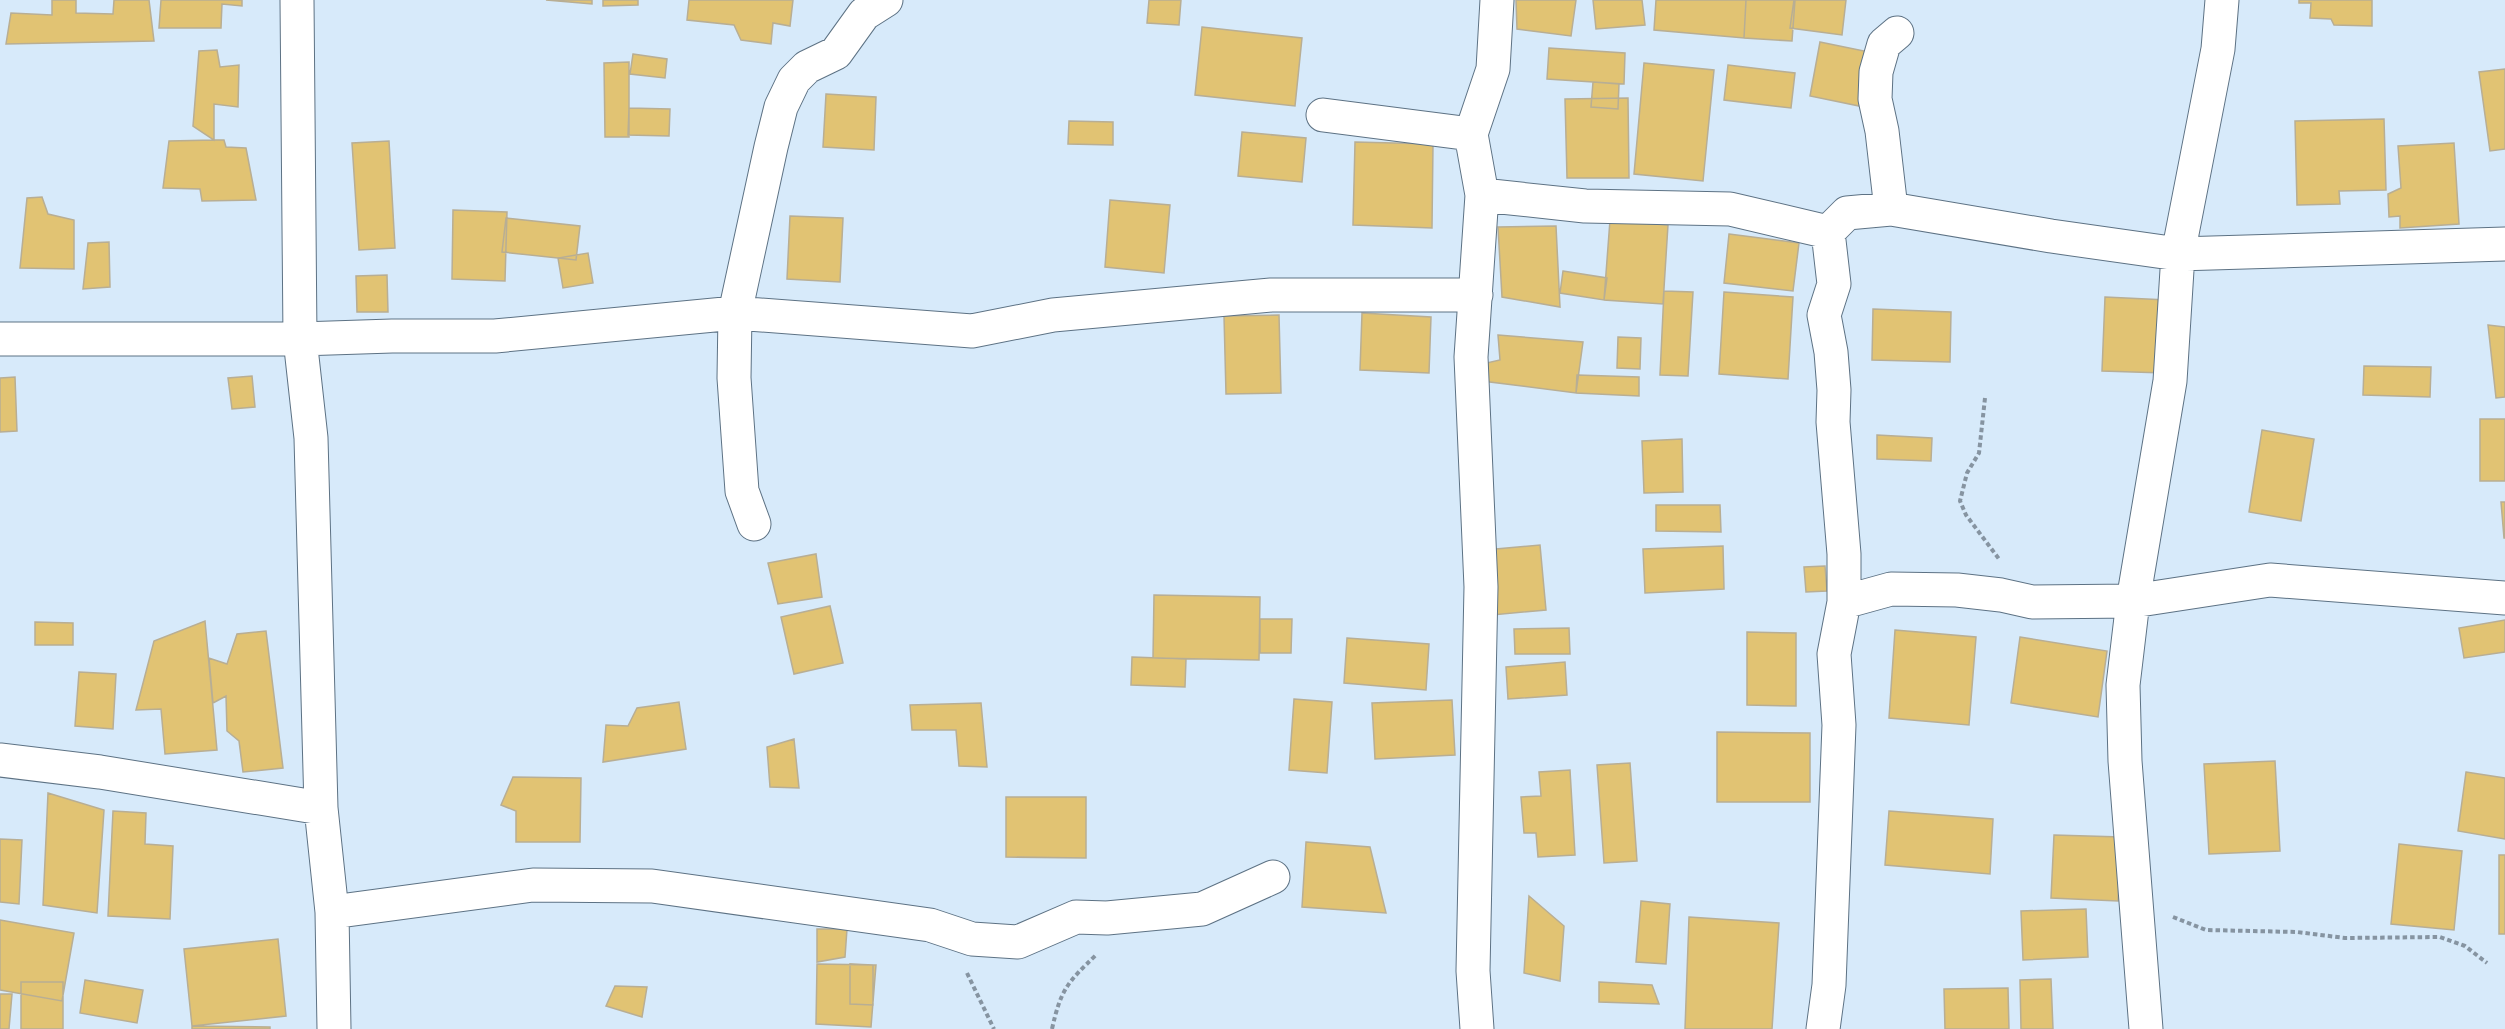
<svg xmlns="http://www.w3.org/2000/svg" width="2505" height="1029" font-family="'DM Sans',sans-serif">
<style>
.building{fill:#e1c373;stroke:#b8ae94;stroke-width:1.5}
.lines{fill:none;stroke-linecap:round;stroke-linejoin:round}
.minor-casing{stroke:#5d7284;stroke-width:35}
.path{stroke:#8694a1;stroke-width:4;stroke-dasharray:4.5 3;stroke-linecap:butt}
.minor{stroke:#fff;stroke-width:33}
</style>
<rect width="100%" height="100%" fill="#d7eafa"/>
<path class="building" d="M 52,0 L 76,0 L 76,13 L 113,14 L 114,0 L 149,0 L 154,41 L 6,44 L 11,13 L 52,15 Z
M 161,0 L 242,0 L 242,6 L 222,4 L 221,28 L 159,28 Z
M 546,0 L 592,0 L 592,4 Z
M 603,0 L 638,0 L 638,5 L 603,6 Z
M 689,0 L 793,0 L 790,26 L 773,23 L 771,44 L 741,40 L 734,25 L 687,20 Z
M 1149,0 L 1181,0 L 1179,25 L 1147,23 Z
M 1516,0 L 1576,0 L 1571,36 L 1517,29 Z
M 1593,0 L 1642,0 L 1645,25 L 1596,29 Z
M 1656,0 L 1746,0 L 1744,38 L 1654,30 Z
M 1746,0 L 1795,0 L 1792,41 L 1744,38 Z
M 1794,0 L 1846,0 L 1842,35 L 1790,28 Z
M 2299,0 L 2372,0 L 2372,26 L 2334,25 L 2331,19 L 2310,18 L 2311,3 L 2299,3 Z
M 1202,27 L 1302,38 L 1295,106 L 1195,95 Z
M 1820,42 L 1874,53 L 1864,107 L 1810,96 Z
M 1549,48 L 1625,53 L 1624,84 L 1547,79 Z
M 217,50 L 220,67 L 239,65 L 238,107 L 214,104 L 214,140 L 193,126 L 199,51 Z
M 633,54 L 667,59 L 665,78 L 630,74 Z
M 629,62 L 629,137 L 605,137 L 604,63 Z
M 1644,63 L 1714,70 L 1703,181 L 1634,174 Z
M 1728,65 L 1795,73 L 1791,108 L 1724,100 Z
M 2505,69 L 2505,149 L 2490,151 L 2479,72 Z
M 1593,82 L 1619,84 L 1618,109 L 1591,107 Z
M 826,94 L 876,97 L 874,150 L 823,147 Z
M 1628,98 L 1629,178 L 1567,178 L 1565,99 Z
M 629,108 L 670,109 L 669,136 L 628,135 Z
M 2384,119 L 2386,190 L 2339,191 L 2340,204 L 2297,205 L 2295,121 Z
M 1069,121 L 1113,122 L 1113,145 L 1068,144 Z
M 1242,132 L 1306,138 L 1302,182 L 1238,176 Z
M 214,140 L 224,140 L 226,147 L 246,148 L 256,200 L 202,201 L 200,189 L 163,188 L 169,141 Z
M 389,141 L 395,248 L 359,250 L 352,143 Z
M 1355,142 L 1433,144 L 1432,228 L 1353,225 Z
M 2454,143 L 2459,224 L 2400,228 L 2400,216 L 2389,217 L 2388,194 L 2401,188 L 2398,146 Z
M 42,197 L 48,214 L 74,220 L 74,269 L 20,268 L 27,198 Z
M 1110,200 L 1170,205 L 1164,273 L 1105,267 Z
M 453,210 L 507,212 L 505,281 L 452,279 Z
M 790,216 L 843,218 L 840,282 L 787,279 Z
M 506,218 L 580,226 L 576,260 L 502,252 Z
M 1610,220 L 1668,225 L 1663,304 L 1604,300 Z
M 1556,226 L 1560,307 L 1502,297 L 1498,227 Z
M 1729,234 L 1799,243 L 1793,291 L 1724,283 Z
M 109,242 L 110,287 L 83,289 L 88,243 Z
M 588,253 L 593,283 L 563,288 L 558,258 Z
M 1563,271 L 1607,278 L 1604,300 L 1560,293 Z
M 387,275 L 388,312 L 357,312 L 356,276 Z
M 1664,291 L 1693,292 L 1688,376 L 1660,375 Z
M 1724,292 L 1793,297 L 1788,379 L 1719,374 Z
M 2105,297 L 2167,300 L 2164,373 L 2102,371 Z
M 1873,309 L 1951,312 L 1950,362 L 1872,360 Z
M 1362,313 L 1431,317 L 1429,373 L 1360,370 Z
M 1279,315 L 1281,393 L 1226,394 L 1224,316 Z
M 2488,325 L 2505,327 L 2505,397 L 2496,398 Z
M 1498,335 L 1583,342 L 1576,393 L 1482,381 L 1482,364 L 1500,360 Z
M 1618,337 L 1641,338 L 1640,369 L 1617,368 Z
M 2364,366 L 2431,367 L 2430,397 L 2363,395 Z
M 1577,375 L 1639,377 L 1639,396 L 1576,393 Z
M 252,376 L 255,407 L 232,409 L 228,378 Z
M 15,377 L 17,431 L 0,432 L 0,378 Z
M 2480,419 L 2505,419 L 2505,481 L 2480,481 Z
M 2262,430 L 2314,439 L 2301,521 L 2249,512 Z
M 1877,435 L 1932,438 L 1931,461 L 1877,459 Z
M 1682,439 L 1683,492 L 1644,493 L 1642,441 Z
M 2501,502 L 2505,502 L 2505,538 L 2504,538 Z
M 1656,505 L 1720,505 L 1721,532 L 1656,531 Z
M 1540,545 L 1546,610 L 1492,615 L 1485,550 Z
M 1723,546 L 1724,589 L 1645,593 L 1643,549 Z
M 816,554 L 822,597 L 778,604 L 768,563 Z
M 1825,566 L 1827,591 L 1806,592 L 1804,567 Z
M 1154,595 L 1260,597 L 1259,660 L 1153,658 Z
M 830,606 L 843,663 L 794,674 L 781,617 Z
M 1260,619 L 1292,619 L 1291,653 L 1260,653 Z
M 2505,620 L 2505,652 L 2464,658 L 2459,628 Z
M 205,621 L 217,750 L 165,754 L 161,709 L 136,710 L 154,641 Z
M 35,622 L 73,623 L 73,645 L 35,645 Z
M 1569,628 L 1570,654 L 1515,654 L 1514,629 Z
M 1895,630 L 1976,637 L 1969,725 L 1889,718 Z
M 266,631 L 283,768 L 243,772 L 239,741 L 227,731 L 226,696 L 213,703 L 209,658 L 227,664 L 237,634 Z
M 1747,632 L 1796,633 L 1796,706 L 1747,705 Z
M 2020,637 L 2107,651 L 2098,717 L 2011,703 Z
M 1347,638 L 1429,644 L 1426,690 L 1344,683 Z
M 1132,657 L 1186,659 L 1185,687 L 1131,685 Z
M 1565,662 L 1567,695 L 1508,699 L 1506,667 Z
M 79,672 L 116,674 L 113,729 L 75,726 Z
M 1294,699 L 1332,702 L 1327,773 L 1289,770 Z
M 1452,700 L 1455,755 L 1375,759 L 1372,703 Z
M 679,702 L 686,749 L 603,762 L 606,725 L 628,726 L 637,708 Z
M 981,703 L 987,767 L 959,766 L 956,730 L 912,730 L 910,705 Z
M 1717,732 L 1810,733 L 1810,802 L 1717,802 Z
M 794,739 L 799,788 L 770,787 L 767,747 Z
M 2275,761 L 2280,851 L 2209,854 L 2204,764 Z
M 1630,763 L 1637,861 L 1604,863 L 1597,765 Z
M 1570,770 L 1575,855 L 1538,857 L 1536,833 L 1524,833 L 1521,797 L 1541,796 L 1539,772 Z
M 2466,772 L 2505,778 L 2505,839 L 2458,831 Z
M 513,777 L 581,778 L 580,842 L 516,842 L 516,811 L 501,805 Z
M 48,793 L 104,810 L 97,913 L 43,905 Z
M 1006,797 L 1086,797 L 1086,858 L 1006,857 Z
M 113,811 L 146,813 L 145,844 L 173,846 L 170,919 L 108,916 Z
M 1889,811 L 1993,819 L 1990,874 L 1885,865 Z
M 2054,835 L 2121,837 L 2118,901 L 2051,898 Z
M 0,839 L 22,840 L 19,904 L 0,902 Z
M 1306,842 L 1370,847 L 1386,913 L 1302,907 Z
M 2399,844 L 2462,851 L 2454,930 L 2391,924 Z
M 2499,855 L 2505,855 L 2505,934 L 2499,934 Z
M 1529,896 L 1564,926 L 1560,981 L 1524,973 Z
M 1641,901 L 1670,904 L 1666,964 L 1636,962 Z
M 2086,909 L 2088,957 L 2023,960 L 2021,911 Z
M 1689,917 L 1779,923 L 1772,1029 L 1685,1029 Z
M 0,920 L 74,933 L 62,1001 L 0,990 Z
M 817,929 L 847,929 L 845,957 L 817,962 Z
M 278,939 L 286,1016 L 192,1026 L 184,949 Z
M 817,964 L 876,965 L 871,1027 L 816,1024 Z
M 850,964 L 873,965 L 873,1005 L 850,1004 Z
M 2051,979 L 2053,1029 L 2021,1029 L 2020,980 Z
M 85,980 L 143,990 L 137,1023 L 80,1013 Z
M 21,982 L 63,982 L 63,1029 L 21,1029 Z
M 1599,982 L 1652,985 L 1659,1004 L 1599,1002 Z
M 615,986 L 647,987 L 642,1017 L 606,1006 Z
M 2008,988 L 2009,1029 L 1945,1029 L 1944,989 Z
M 0,994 L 12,994 L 9,1029 L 0,1029 Z
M 192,1026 L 270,1027 L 270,1029 L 192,1029 Z"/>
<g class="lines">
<defs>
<path id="minor" d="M 297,0 L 300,339 L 311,438 L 321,808 L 332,912 L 334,1029
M 1323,115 L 1471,134
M 1482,195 L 1585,206 L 1730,209 L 1828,232 L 1847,213 L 1891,209 L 2051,236 L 2178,254 L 2505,244
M 1891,209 L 1882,131 L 1875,99 L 1876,72 L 1884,44 L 1897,33
M 1828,232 L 1834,284 L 1824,315 L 1831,352 L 1834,390 L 1833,422 L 1844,554 L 1844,602
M 0,339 L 300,339 L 392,336 L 495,336 L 735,313 L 972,331 L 1053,315 L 1271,295 L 1476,295
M 754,524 L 742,491 L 734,378 L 735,313 L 771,147 L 781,107 L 794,80 L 807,67 L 836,53 L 864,14 L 886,0
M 0,760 L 100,772 L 321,808
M 332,912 L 533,885 L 652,886 L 930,925 L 972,939 L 1018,942 L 1076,917 L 1107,918 L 1202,909 L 1273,877
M 1477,1029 L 1473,971 L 1481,587 L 1471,357 L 1482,195 L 1471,134 L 1493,69 L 1497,0
M 1823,1029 L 1829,985 L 1839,725 L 1834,654 L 1844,602 L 1891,589 L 1957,590 L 2001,595 L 2032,602 L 2133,601 L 2270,580 L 2505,598
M 2146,1029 L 2125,761 L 2123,685 L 2133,601 L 2170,381 L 2178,254 L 2218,49 L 2222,0"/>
</defs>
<use href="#minor" class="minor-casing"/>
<path class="path" d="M 1985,398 L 1979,453 L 1967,473 L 1960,501 L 1966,515 L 1999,559
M 2173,917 L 2206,930 L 2297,932 L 2345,938 L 2440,937 L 2465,946 L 2487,963
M 967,973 L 994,1029
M 1052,1029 C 1061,989 1067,983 1096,955"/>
<use href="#minor" class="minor"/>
</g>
</svg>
